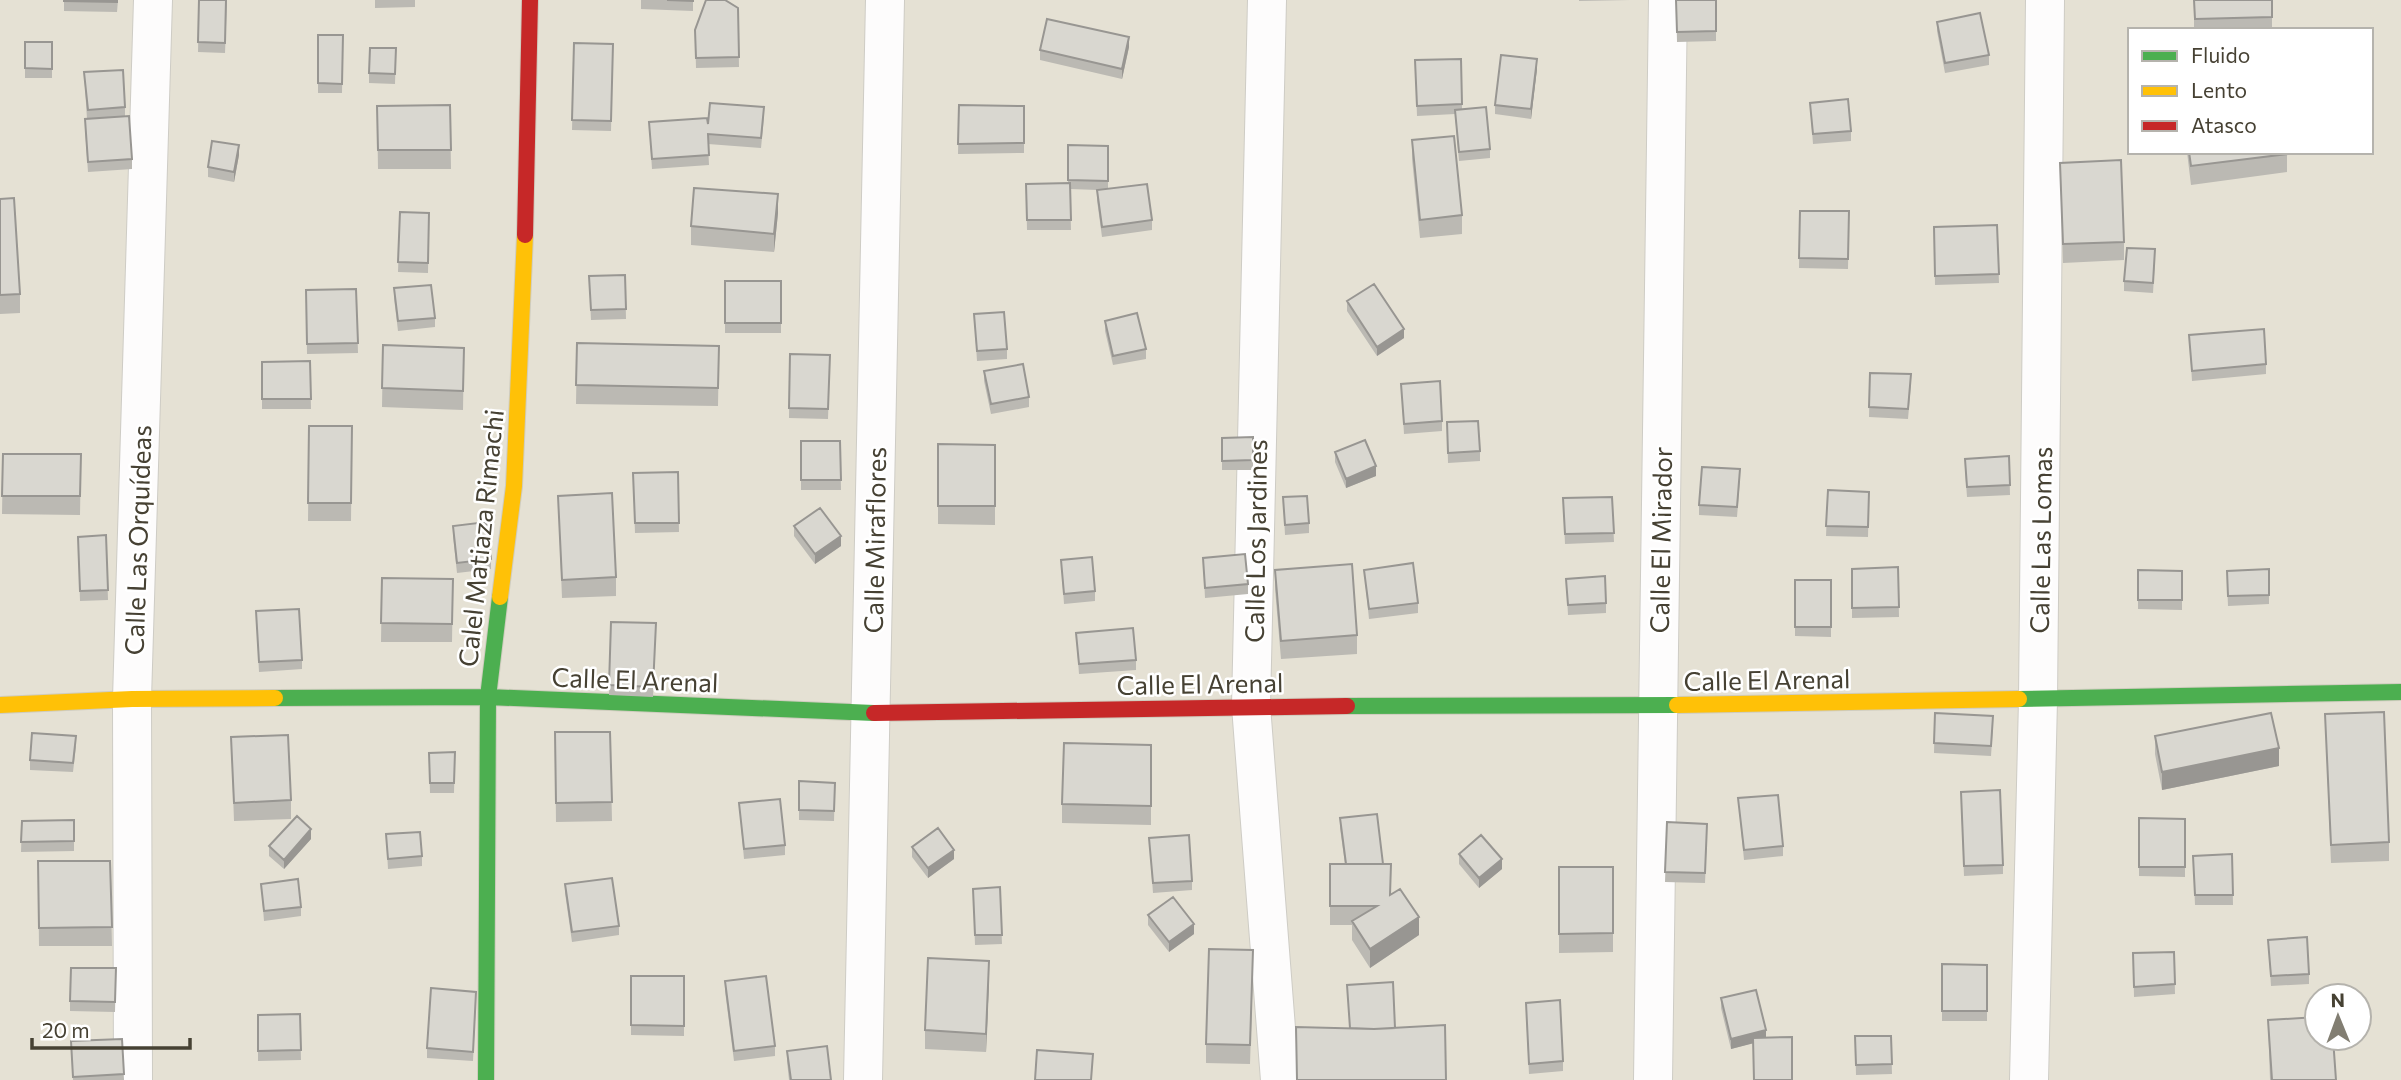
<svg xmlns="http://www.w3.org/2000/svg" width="2401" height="1080" font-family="Commissioner,sans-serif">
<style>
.residential{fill:#e5e1d4;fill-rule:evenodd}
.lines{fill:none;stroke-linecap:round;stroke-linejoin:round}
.street-casing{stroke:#ceccc5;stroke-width:40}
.fast-casing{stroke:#cfccbe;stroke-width:18}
.slow-casing{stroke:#cfccbe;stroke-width:18}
.jam-casing{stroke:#cfccbe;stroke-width:18}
.street{stroke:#fdfcfc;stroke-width:38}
.fast{stroke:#4caf50;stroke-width:16}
.slow{stroke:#ffc107;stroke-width:16}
.jam{stroke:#c62828;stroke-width:16}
.wall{fill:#bbb9b3}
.shaded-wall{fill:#989692}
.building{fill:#d9d7d0;stroke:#989692;stroke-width:2}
.labels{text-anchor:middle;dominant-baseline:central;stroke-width:5;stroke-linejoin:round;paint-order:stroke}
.street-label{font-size:26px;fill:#464133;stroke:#fff}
</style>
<rect width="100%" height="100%" fill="#f0eee8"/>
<path class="residential" d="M 0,0 L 2401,0 L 2401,1080 L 0,1080 ZM 2130,30 L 2371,30 L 2371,152 L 2130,152 ZM 2317,996 L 2359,996 L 2359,1038 L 2317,1038 Z"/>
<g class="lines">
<defs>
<path id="street" d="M 1267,0 L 1251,706 L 1280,1080
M 133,1080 L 132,699 L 153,0
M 863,1080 L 885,0
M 1653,1080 L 1668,0
M 2029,1080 L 2038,700 L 2045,0"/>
<path id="fast" d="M 275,698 L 488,697 L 874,713
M 2019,699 L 2401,692
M 1347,706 L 1677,705
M 486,1080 L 488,697 L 500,597"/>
<path id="slow" d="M 500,597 L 514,486 L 525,235
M 0,705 L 132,699 L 275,698
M 1677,705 L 2019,699"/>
<path id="jam" d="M 525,235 L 530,0
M 874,713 L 1347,706"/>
</defs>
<use href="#street" class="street-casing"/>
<use href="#fast" class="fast-casing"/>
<use href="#slow" class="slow-casing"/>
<use href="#jam" class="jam-casing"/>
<use href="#street" class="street"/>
<use href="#fast" class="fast"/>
<use href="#slow" class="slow"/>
<use href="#jam" class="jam"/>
</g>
<path class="wall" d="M 64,0 L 118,0 L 117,12 L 64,11 Z
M 199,0 L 227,0 L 225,53 L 198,52 Z
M 375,0 L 415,0 L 415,7 L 375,8 Z
M 641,0 L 693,0 L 693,11 L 641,9 Z
M 1579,0 L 1630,0 L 1579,1 Z
M 1676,0 L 1716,0 L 1716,41 L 1677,42 Z
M 2194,0 L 2272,0 L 2272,30 L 2194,30 Z
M 738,8 L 739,67 L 696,68 L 695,30 Z
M 1937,22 L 1989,55 L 1989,65 L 1945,73 L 1937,31 Z
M 318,35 L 343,35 L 342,93 L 318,93 Z
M 25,42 L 52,42 L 52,78 L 25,78 Z
M 574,43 L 613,44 L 611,131 L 572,130 Z
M 1129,47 L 1122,79 L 1040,60 L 1040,50 Z
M 396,48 L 395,84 L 369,83 L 369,73 Z
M 1461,59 L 1462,109 L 1490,149 L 1490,158 L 1459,161 L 1455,114 L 1417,116 L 1415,60 Z
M 1537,69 L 1531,119 L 1495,114 L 1495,105 Z
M 84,72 L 125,107 L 125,116 L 132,159 L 132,169 L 88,172 L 85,129 L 85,119 L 87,119 Z
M 1810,103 L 1851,131 L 1851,141 L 1813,144 Z
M 450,105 L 451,169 L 378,169 L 377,106 Z
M 959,105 L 1024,106 L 1024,153 L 958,154 Z
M 764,117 L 761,148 L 708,144 L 709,165 L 652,169 L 649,122 L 708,124 Z
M 1412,140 L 1462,215 L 1462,234 L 1420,238 L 1412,159 Z
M 1068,145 L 1108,146 L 1108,189 L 1152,220 L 1152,230 L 1102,237 L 1097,200 L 1097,190 L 1098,190 L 1070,189 L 1071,230 L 1027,230 L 1026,184 L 1068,183 Z
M 2187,152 L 2287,152 L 2287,172 L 2191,185 Z
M 239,155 L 234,182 L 208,177 L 208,167 Z
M 2060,163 L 2124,242 L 2124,260 L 2063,263 Z
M 0,199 L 20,294 L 20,313 L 0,314 Z
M 1800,211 L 1849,211 L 1848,269 L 1799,268 Z
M 400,212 L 429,213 L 428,273 L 398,272 Z
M 778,213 L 774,252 L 691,245 L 691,226 Z
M 1997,225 L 1999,283 L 1935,285 L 1934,227 Z
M 2155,259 L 2153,293 L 2124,291 L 2124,281 Z
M 625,275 L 626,319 L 591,320 L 589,276 Z
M 725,281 L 781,281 L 781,333 L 725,333 Z
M 394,288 L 435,318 L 435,327 L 398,331 L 394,298 Z
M 356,289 L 358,353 L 307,354 L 306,290 Z
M 1347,301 L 1404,338 L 1377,356 L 1347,311 Z
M 974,314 L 1007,349 L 1007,359 L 977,361 Z
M 1105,321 L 1146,349 L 1146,359 L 1113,365 L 1105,331 Z
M 2189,335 L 2266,364 L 2266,374 L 2192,381 Z
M 577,343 L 719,346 L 718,406 L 576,404 Z
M 383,345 L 464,348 L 463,410 L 382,407 Z
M 790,354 L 830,355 L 828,419 L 789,418 Z
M 310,361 L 311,409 L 262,409 L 262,362 Z
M 984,371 L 1029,397 L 1029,407 L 991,414 L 984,381 Z
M 1870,373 L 1911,384 L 1908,419 L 1869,417 Z
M 1401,384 L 1442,421 L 1442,431 L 1404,434 Z
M 1447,422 L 1480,451 L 1480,461 L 1448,463 Z
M 309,426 L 352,426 L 351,521 L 308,521 Z
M 1253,437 L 1253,470 L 1222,470 L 1222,438 Z
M 801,441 L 840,441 L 841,490 L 801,490 Z
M 938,444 L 995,445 L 995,525 L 938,524 Z
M 1335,452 L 1376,476 L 1346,488 L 1335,462 Z
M 3,454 L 81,454 L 80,515 L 2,514 Z
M 2009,456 L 2010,495 L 1967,497 L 1965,469 Z
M 678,472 L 679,532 L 635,533 L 633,473 Z
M 1740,479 L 1737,517 L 1699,515 L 1699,505 Z
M 1828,490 L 1869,492 L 1868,537 L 1826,536 Z
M 558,496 L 616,577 L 616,596 L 562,598 Z
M 1283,497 L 1309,523 L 1309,533 L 1285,535 Z
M 1612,497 L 1614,542 L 1565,544 L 1563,498 Z
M 453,526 L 491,559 L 491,569 L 457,573 L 453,536 Z
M 794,526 L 841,546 L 815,564 L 794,536 Z
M 106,535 L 108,600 L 80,601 L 78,537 Z
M 1203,558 L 1248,584 L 1248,594 L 1205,598 Z
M 1061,560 L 1095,591 L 1095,601 L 1064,604 Z
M 1898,567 L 1899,617 L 1852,618 L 1852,569 Z
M 2269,569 L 2269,604 L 2228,606 L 2227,581 Z
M 1275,570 L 1357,635 L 1357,654 L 1281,659 L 1275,589 Z
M 1364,570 L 1418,603 L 1418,613 L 1369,619 Z
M 2138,570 L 2182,571 L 2182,610 L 2138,609 Z
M 382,578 L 453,579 L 452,642 L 381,642 Z
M 1566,579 L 1606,603 L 1606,613 L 1568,615 Z
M 1795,580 L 1831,580 L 1831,637 L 1795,636 Z
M 256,611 L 302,660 L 302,669 L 259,672 Z
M 611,622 L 656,623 L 653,697 L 609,695 Z
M 1076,633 L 1136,660 L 1136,670 L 1079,674 Z
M 1935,713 L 1993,726 L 1991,756 L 1934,753 Z
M 2325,714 L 2389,842 L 2389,861 L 2331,863 Z
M 555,732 L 610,732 L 612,821 L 556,822 Z
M 2155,736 L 2279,766 L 2162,790 L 2155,754 Z
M 231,737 L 291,800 L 291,819 L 234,821 Z
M 1151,745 L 1151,825 L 1062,823 L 1062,804 Z
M 76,746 L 73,772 L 30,770 L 30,760 Z
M 455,752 L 454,793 L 430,793 L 429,753 Z
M 799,781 L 835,783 L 834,821 L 799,820 Z
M 1738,798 L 1783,846 L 1783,856 L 1744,860 Z
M 1961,802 L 2003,865 L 2003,874 L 1964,876 Z
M 739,803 L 785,845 L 785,855 L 744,859 Z
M 1340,818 L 1383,864 L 1391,895 L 1419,935 L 1370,968 L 1352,940 L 1352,925 L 1330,925 L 1330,864 L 1345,864 L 1340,828 Z
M 2139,818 L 2185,819 L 2185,877 L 2139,876 Z
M 74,820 L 74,851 L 21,852 L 22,821 Z
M 1667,822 L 1707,834 L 1705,883 L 1665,882 Z
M 386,834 L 422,856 L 422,866 L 388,869 Z
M 1149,838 L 1192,881 L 1192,890 L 1153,893 Z
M 311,839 L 284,869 L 269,856 L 269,846 Z
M 912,847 L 954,859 L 928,878 L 912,857 Z
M 1459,854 L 1502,869 L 1479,888 L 1459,864 Z
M 2232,854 L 2233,905 L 2195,905 L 2193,856 Z
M 38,861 L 110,861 L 112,946 L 39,946 Z
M 1559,867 L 1613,867 L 1613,952 L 1559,953 Z
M 261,884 L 301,907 L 301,916 L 264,921 Z
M 565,884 L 619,926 L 619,935 L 572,942 L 565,893 Z
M 1000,887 L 1002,944 L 975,945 L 973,889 Z
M 1148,915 L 1194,934 L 1169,952 L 1148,925 Z
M 2268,940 L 2309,974 L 2309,984 L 2271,986 Z
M 2174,952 L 2175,994 L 2134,997 L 2133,953 Z
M 1942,964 L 1987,965 L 1987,1021 L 1942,1021 Z
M 116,968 L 115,1012 L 70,1011 L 70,1001 Z
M 1253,969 L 1250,1064 L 1206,1063 L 1206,1044 Z
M 631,976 L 684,976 L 684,1036 L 631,1035 Z
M 989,980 L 986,1052 L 925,1049 L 925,1030 Z
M 725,981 L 775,1046 L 775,1056 L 734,1061 L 725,991 Z
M 1721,998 L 1753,1043 L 1731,1049 L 1721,1008 Z
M 476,1002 L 473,1061 L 427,1058 L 427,1048 Z
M 1526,1012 L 1563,1061 L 1563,1071 L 1529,1074 Z
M 300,1014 L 301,1060 L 258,1061 L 258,1015 Z
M 2268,1020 L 2336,1080 L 2270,1080 Z
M 1855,1036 L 1891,1036 L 1892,1074 L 1856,1075 Z
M 122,1039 L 124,1080 L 73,1080 L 71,1041 Z
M 787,1051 L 831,1080 L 789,1080 L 787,1061 Z"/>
<path class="shaded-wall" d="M 1129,37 L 1129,47 L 1122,79 L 1122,69 Z
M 1537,59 L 1537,69 L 1531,119 L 1531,109 Z
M 239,145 L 239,155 L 234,182 L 234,172 Z
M 778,194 L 778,213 L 774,252 L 774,234 Z
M 1404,329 L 1404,338 L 1377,356 L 1377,347 Z
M 1376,466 L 1376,476 L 1346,488 L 1346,479 Z
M 841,536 L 841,546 L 815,564 L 815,554 Z
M 2279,748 L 2279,766 L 2162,790 L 2162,772 Z
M 311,829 L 311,839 L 284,869 L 284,860 Z
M 954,850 L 954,859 L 928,878 L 928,868 Z
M 1502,859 L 1502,869 L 1479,888 L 1479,878 Z
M 1419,917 L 1419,935 L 1370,968 L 1370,949 Z
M 1194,924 L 1194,934 L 1169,952 L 1169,942 Z
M 989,961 L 989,980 L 986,1052 L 986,1034 Z
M 1766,1030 L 1766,1040 L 1731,1049 L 1731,1039 Z"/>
<path class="building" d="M 64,0 L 117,0 L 117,2 L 64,1 Z
M 199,0 L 226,0 L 225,43 L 198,42 Z
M 667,0 L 693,0 L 693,1 Z
M 706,0 L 725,0 L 738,8 L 739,57 L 696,58 L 695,30 Z
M 1676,0 L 1716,0 L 1716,31 L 1677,32 Z
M 2194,0 L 2272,0 L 2272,17 L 2195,19 Z
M 1980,13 L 1989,55 L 1945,63 L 1937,22 Z
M 1047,19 L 1129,37 L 1122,69 L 1040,50 Z
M 318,35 L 343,35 L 342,84 L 318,83 Z
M 25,42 L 52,42 L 52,69 L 25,68 Z
M 574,43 L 613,44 L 611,121 L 572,120 Z
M 370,48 L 396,48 L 395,74 L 369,73 Z
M 1501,55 L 1537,59 L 1531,109 L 1495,105 Z
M 1461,59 L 1462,104 L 1417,106 L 1415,60 Z
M 123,70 L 125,107 L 88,110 L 84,72 Z
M 1848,99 L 1851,131 L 1813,134 L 1810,103 Z
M 710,103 L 764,107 L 761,138 L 708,134 L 709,155 L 652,159 L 649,122 L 707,118 L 708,124 Z
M 450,105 L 451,150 L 378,150 L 377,106 Z
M 959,105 L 1024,106 L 1024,143 L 958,144 Z
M 1486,107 L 1490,149 L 1459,152 L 1455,110 Z
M 129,116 L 132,159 L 88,162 L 85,119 Z
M 1454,136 L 1462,215 L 1420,220 L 1412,140 Z
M 212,141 L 239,145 L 234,172 L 208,167 Z
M 1068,145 L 1108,146 L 1108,181 L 1068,180 Z
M 2189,152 L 2287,152 L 2287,154 L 2191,166 Z
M 2121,160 L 2124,242 L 2063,244 L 2060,163 Z
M 1070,183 L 1071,220 L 1027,220 L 1026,184 Z
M 1147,184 L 1152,220 L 1102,227 L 1097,190 Z
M 694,188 L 778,194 L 774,234 L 691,226 Z
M 14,198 L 20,294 L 0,295 L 0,199 Z
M 1800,211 L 1849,211 L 1848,259 L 1799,258 Z
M 400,212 L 429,213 L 428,263 L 398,262 Z
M 1997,225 L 1999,274 L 1935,276 L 1934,227 Z
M 2127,248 L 2155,249 L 2153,283 L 2124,281 Z
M 625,275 L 626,309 L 591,310 L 589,276 Z
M 725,281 L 781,281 L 781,323 L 725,323 Z
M 1374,284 L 1404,329 L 1377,347 L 1347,301 Z
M 431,285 L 435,318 L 398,321 L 394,288 Z
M 356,289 L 358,343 L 307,344 L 306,290 Z
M 1004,312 L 1007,349 L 977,351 L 974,314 Z
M 1137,313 L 1146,349 L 1113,356 L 1105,321 Z
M 2264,329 L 2266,364 L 2192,371 L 2189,335 Z
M 577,343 L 719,346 L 718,388 L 576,385 Z
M 383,345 L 464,348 L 463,391 L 382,388 Z
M 790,354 L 830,355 L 828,409 L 789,408 Z
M 310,361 L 311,399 L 262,399 L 262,362 Z
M 1023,364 L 1029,397 L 991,404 L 984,371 Z
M 1870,373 L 1911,374 L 1908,409 L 1869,407 Z
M 1440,381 L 1442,421 L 1404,424 L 1401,384 Z
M 1478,421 L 1480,451 L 1448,453 L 1447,422 Z
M 309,426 L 352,426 L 351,503 L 308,503 Z
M 1253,437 L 1253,460 L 1222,461 L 1222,438 Z
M 1365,440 L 1376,466 L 1346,479 L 1335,452 Z
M 801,441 L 840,441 L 841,480 L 801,480 Z
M 938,444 L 995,445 L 995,506 L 938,506 Z
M 3,454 L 81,454 L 80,496 L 2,496 Z
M 2009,456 L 2010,485 L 1967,487 L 1965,459 Z
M 1702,467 L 1740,469 L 1737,507 L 1699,505 Z
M 678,472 L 679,523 L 635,523 L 633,473 Z
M 1828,490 L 1869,492 L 1868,527 L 1826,526 Z
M 612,493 L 616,577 L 562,580 L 558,496 Z
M 1307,496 L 1309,523 L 1285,525 L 1283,497 Z
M 1612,497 L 1614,533 L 1565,534 L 1563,498 Z
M 820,508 L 841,536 L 815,554 L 794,526 Z
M 486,522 L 491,559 L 457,563 L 453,526 Z
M 106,535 L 108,590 L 80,591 L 78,537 Z
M 1245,554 L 1248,584 L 1205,588 L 1203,558 Z
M 1092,557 L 1095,591 L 1064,594 L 1061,560 Z
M 1413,563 L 1418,603 L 1369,609 L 1364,570 Z
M 1352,564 L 1357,635 L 1281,641 L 1275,570 Z
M 1898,567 L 1899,607 L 1852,608 L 1852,569 Z
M 2269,569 L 2269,595 L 2228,596 L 2227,571 Z
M 2138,570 L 2182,571 L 2182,600 L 2138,600 Z
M 1605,576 L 1606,603 L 1568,605 L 1566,579 Z
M 382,578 L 453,579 L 452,624 L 381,623 Z
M 1795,580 L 1831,580 L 1831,627 L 1795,627 Z
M 299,609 L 302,660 L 259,662 L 256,611 Z
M 611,622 L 656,623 L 653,687 L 609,685 Z
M 1133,628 L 1136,660 L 1079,664 L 1076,633 Z
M 2384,712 L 2389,842 L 2331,845 L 2325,714 Z
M 1935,713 L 1993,716 L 1991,746 L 1934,743 Z
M 2271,713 L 2279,748 L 2162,772 L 2155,736 Z
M 555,732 L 610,732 L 612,802 L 556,803 Z
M 32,733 L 76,736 L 73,763 L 30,760 Z
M 288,735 L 291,800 L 234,803 L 231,737 Z
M 1064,743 L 1151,745 L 1151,806 L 1062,804 Z
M 455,752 L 454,783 L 430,783 L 429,753 Z
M 799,781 L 835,783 L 834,811 L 799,810 Z
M 2000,790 L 2003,865 L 1964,866 L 1961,792 Z
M 1778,795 L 1783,846 L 1744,850 L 1738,798 Z
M 780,799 L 785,845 L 744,849 L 739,803 Z
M 1377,814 L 1383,864 L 1346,864 L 1340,818 Z
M 297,816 L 311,829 L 284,860 L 269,846 Z
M 2139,818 L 2185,819 L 2185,867 L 2139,867 Z
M 74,820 L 74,841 L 21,842 L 22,821 Z
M 1667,822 L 1707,824 L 1705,873 L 1665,872 Z
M 938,828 L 954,850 L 928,868 L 912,847 Z
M 420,832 L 422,856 L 388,859 L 386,834 Z
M 1189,835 L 1192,881 L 1153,883 L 1149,838 Z
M 1481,835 L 1502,859 L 1479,878 L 1459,854 Z
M 2232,854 L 2233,895 L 2195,895 L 2193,856 Z
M 38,861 L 110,861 L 112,927 L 39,928 Z
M 1330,864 L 1391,864 L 1390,895 L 1400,889 L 1419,917 L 1370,949 L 1352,921 L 1377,906 L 1330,906 Z
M 1559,867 L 1613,867 L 1613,933 L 1559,934 Z
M 612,878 L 619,926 L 572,932 L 565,884 Z
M 298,879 L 301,907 L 264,911 L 261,884 Z
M 1000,887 L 1002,935 L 975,935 L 973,889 Z
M 1173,897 L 1194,924 L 1169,942 L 1148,915 Z
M 2307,937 L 2309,974 L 2271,976 L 2268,940 Z
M 1209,949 L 1253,950 L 1250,1045 L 1206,1044 Z
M 2174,952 L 2175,984 L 2134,987 L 2133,953 Z
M 928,958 L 989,961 L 986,1034 L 925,1030 Z
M 1942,964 L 1987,965 L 1987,1011 L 1942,1011 Z
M 71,968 L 116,968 L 115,1002 L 70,1001 Z
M 631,976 L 684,976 L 684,1026 L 631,1025 Z
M 766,976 L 775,1046 L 734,1051 L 725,981 Z
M 1393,982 L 1395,1028 L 1374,1029 L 1350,1028 L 1347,985 Z
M 431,988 L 476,992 L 473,1052 L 427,1048 Z
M 1756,990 L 1766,1030 L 1731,1039 L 1721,998 Z
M 1560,1000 L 1563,1061 L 1529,1064 L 1526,1003 Z
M 300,1014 L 301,1050 L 258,1051 L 258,1015 Z
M 2317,1017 L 2317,1038 L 2333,1038 L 2336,1080 L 2272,1080 L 2268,1020 Z
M 1445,1025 L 1446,1080 L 1297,1080 L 1296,1027 L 1374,1029 Z
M 1855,1036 L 1891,1036 L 1892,1064 L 1856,1065 Z
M 1792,1037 L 1792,1080 L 1754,1080 L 1753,1038 Z
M 122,1039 L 124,1074 L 73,1077 L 71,1041 Z
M 827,1046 L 831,1080 L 791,1080 L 787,1051 Z
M 1037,1050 L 1093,1054 L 1091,1080 L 1035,1080 Z"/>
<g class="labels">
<g class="street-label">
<text transform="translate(480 538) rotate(-84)">Calel Matiaza Rimachi</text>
<text transform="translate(137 540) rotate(-88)">Calle Las Orquídeas</text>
<text transform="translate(874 540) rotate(-89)">Calle Miraflores</text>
<text transform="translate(1660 540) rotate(-89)">Calle El Mirador</text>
<text transform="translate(2040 540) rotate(-89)">Calle Las Lomas</text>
<text transform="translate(1255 541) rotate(-89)">Calle Los Jardines</text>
<text transform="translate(635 679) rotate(2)">Calle El Arenal</text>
<text transform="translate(1767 679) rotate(-1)">Calle El Arenal</text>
<text transform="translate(1200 683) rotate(-1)">Calle El Arenal</text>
</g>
</g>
<rect x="2128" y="28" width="245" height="126" fill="#ffffff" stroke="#b5b3ad" stroke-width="2"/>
<rect x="2142" y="51" width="35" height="10" fill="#4caf50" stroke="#b5b3ad" stroke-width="2"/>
<text x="2191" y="63" font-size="21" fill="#464133">Fluido</text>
<rect x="2142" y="86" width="35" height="10" fill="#ffc107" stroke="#b5b3ad" stroke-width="2"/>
<text x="2191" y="98" font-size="21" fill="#464133">Lento</text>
<rect x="2142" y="121" width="35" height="10" fill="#c62828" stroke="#b5b3ad" stroke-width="2"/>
<text x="2191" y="133" font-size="21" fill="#464133">Atasco</text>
<g transform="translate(2338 1017) rotate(359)"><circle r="33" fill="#ffffff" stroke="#b5b3ad" stroke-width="2"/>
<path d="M0-5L12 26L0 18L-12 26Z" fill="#827e72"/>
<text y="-10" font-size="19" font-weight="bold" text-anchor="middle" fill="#464133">N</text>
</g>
<path d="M32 1038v10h158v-10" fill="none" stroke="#464133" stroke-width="3.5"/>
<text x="42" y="1038" font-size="21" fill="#464133" stroke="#ffffff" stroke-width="5" paint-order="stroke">20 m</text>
</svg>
